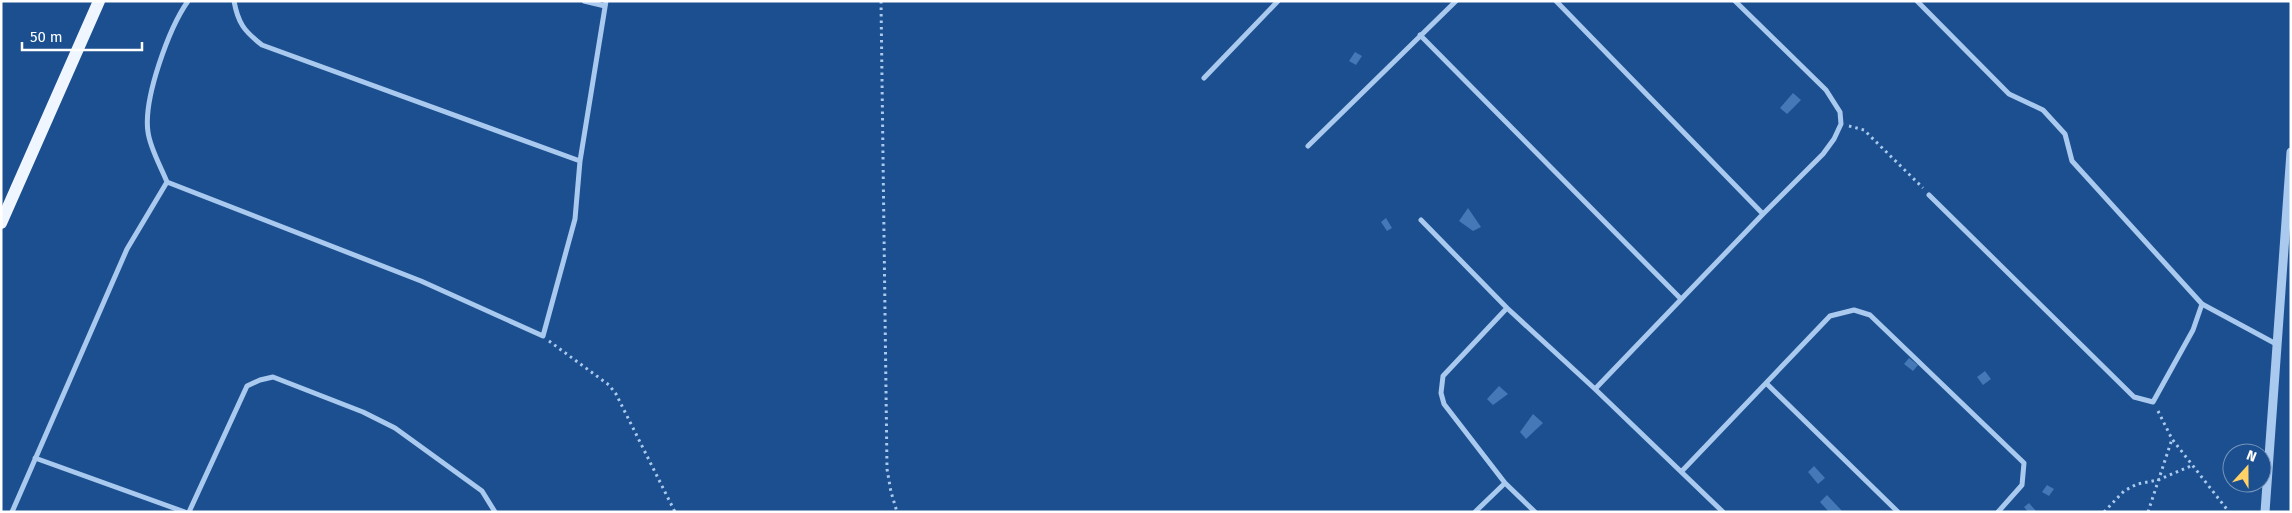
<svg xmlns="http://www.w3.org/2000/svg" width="2292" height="513" font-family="'Fira Sans',sans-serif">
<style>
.building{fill:#4478b7}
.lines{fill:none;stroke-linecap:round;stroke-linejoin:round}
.path{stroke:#a9c9ee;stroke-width:3;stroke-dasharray:2.5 4;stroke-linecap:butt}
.minor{stroke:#a9c9ee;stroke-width:5}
.tertiary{stroke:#a9c9ee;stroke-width:9}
.primary{stroke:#f0f6ff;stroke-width:12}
</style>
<rect width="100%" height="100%" fill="#1b4f8f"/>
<path class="building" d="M 1355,52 L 1362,56 L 1356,65 L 1349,61 Z
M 1793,93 L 1801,100 L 1787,114 L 1780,108 Z
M 1468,208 L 1481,227 L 1473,231 L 1459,221 Z
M 1386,218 L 1392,228 L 1387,231 L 1381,222 Z
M 1909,358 L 1918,365 L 1913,371 L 1904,364 Z
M 1985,371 L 1991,379 L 1983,385 L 1977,377 Z
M 1499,386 L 1508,394 L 1493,405 L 1487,399 Z
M 1533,414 L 1543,423 L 1526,439 L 1520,432 Z
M 1814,466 L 1825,478 L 1818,484 L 1808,472 Z
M 2047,485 L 2054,489 L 2049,496 L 2042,492 Z
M 1827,495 L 1843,512 L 1829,512 L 1820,502 Z
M 2029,503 L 2037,512 L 2028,512 L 2024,507 Z"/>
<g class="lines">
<path class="path" d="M 881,1 L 887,469 L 891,492 L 897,512
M 1849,126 L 1864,130 L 1923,188
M 549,341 L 609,385 L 616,394 L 675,512
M 2158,411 L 2172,439 L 2229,512
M 2104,512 L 2124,491 L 2137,484 L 2158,480 L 2193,465
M 2148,512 L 2172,439"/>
<path class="minor" d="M 188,1 C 169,28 143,99 148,132 C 150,148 161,167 167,182 L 421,281 L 543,336 L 575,219 L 580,161 L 606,1
M 234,1 C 238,23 244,31 262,45 L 580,161
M 584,1 L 605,6
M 1556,1 L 1763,214
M 1917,1 L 2009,94 L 2043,110 L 2065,134 L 2072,161 L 2202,304 L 2193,330 L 2153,402 L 2134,397 L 1929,195
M 1420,35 L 1681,299
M 1204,78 L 1278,1
M 1308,146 L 1456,1
M 1421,220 L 1507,308 L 1595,389
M 2202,304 L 2278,345
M 1507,308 L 1443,376 L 1441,393 L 1444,404 L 1505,483 L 1535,512
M 1766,383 L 1898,512
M 35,458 L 185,512
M 1682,471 L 1830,316 L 1854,310 L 1870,315 L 2024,463 L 2022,485 L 1998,512
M 12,512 L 127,249 L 167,182
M 189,512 L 247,386 L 260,380 L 273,377 L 363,412 L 395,428 L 482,491 L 495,512
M 1475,512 L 1505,483
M 1723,512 L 1595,389 L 1763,214 L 1823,154 L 1834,139 L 1841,124 L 1840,112 L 1826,90 L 1735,1"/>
<path class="tertiary" d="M 2265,512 L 2291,152"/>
<path class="primary" d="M 1,223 L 99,1"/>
</g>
<rect width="2292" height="513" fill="none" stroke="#ffffff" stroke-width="5"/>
<g transform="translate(2247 468) rotate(21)"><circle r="24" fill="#1b4f8f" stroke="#7695bc"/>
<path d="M0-4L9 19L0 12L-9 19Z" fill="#ffd166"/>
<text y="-8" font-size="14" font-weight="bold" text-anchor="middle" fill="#ffffff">N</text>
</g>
<path d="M22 42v8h120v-8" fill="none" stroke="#ffffff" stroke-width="2.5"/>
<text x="30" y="42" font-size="15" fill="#ffffff" stroke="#1b4f8f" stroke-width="4" paint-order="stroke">50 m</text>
</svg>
